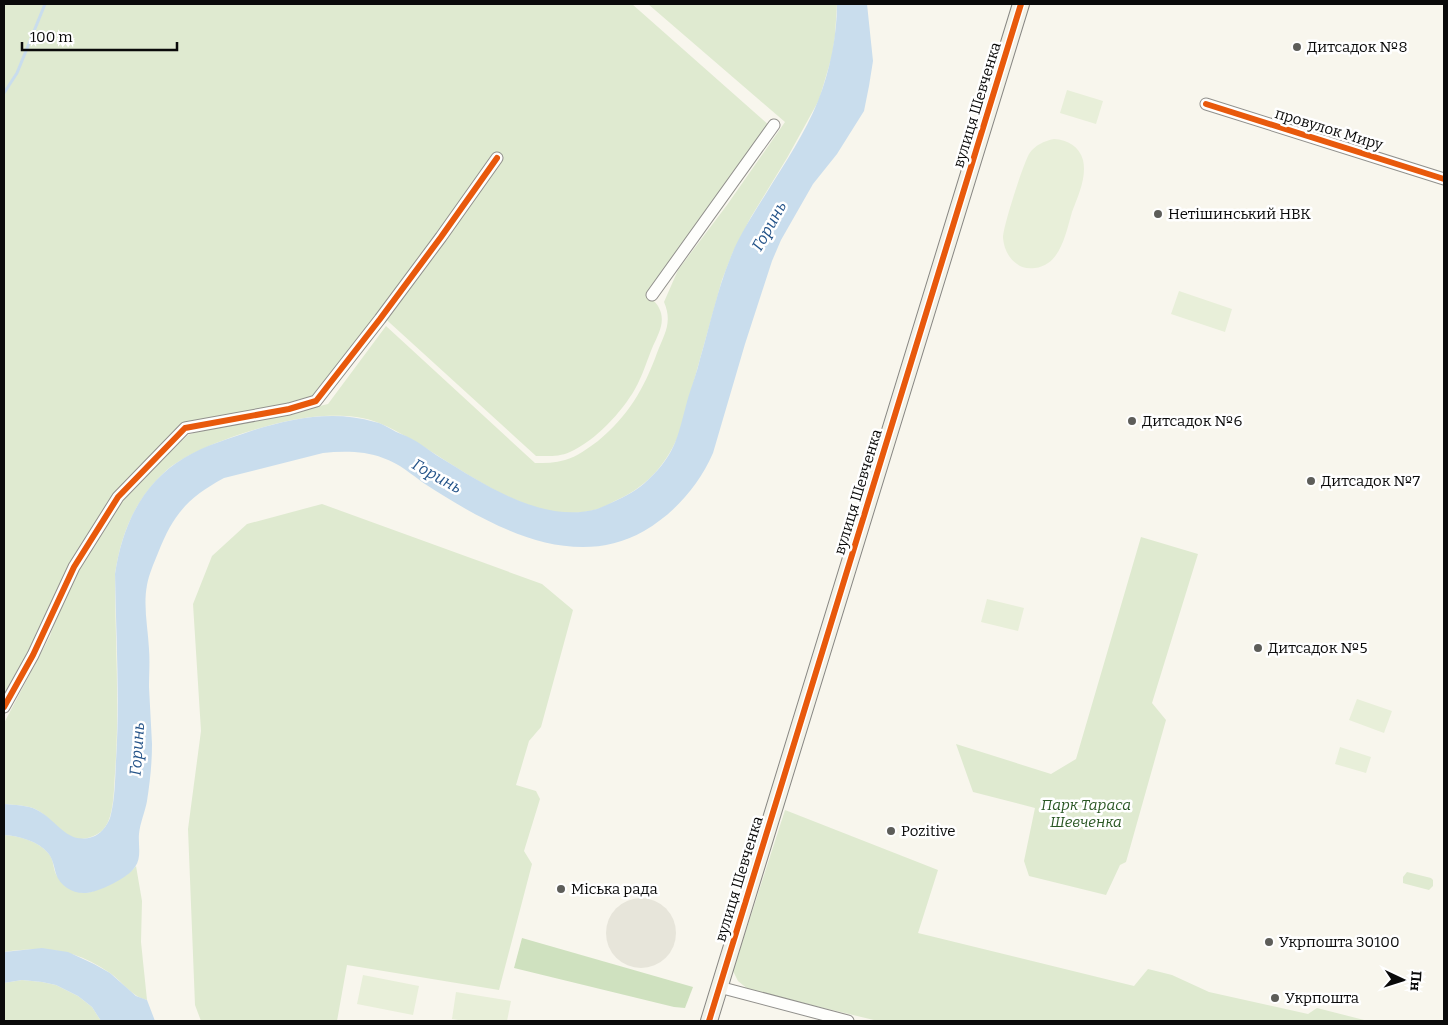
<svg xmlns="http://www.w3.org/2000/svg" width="1448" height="1025" font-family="Bitter,serif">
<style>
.green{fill:#dfead0}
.forest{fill:#cfe1bf}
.pitch{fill:#e8efd9}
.plaza{fill:#e7e5da}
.water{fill:#c9dded}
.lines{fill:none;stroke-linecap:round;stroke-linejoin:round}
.stream{stroke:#c9dded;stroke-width:3}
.street-casing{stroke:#91908c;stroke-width:13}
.secondary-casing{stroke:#888783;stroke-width:18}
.street{stroke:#fefefc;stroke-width:11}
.secondary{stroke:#f3f2e8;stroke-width:16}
.cycleway-casing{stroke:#fff;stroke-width:9}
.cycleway{stroke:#e8590c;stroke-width:6}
.poi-dot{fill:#5d5d59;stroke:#fff;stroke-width:2}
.labels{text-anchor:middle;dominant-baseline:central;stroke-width:5;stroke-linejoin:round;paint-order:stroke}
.poi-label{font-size:15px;fill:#0a0a0a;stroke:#fff;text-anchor:start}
.street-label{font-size:15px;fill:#0a0a0a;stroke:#fff}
.park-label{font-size:15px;font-style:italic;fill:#2a5724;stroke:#fff}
.water-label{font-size:16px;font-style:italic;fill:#255489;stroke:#fff}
</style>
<rect width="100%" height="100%" fill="#f8f6ed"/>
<path class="green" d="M 4,4 L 632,4 L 770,126 L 648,295 C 654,301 659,305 661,313 C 664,325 658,335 653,346 C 647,360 643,375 635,389 C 622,412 595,441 570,452 C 559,457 548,456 536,456 L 379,313 L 313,398 L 183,425 L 115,495 L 4,701 Z
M 648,4 L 837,4 L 835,36 L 832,56 L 819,100 L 787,158 L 751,217 L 733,252 L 722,280 L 680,431 C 669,461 648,486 619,499 C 612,502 605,507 598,509 C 524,532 444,450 379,423 C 363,416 341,415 324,416 C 284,417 198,444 168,469 C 136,497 121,533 115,574 C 115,641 120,707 115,773 C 114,787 114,809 108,822 C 103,833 93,838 81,839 C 63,840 52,818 37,810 C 28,805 14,805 4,804 L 4,723 L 50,636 L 58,610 L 78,568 L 118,505 L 149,471 L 188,435 L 210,427 L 299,411 L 328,404 L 386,326 L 535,463 C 545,463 555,463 565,460 C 577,457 588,448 598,441 C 628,416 644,389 657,353 C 664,334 673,323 664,302 L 678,270 L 727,205 L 785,122 Z
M 322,504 L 542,584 L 573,610 L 541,727 L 529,741 L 516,785 L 536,791 L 540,799 L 524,851 L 532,864 L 499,990 L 347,965 L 337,1021 L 201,1021 L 195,1005 L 188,829 L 201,731 L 193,604 L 212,556 L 247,524 Z
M 1141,537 L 1198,554 L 1152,703 L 1166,720 L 1126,862 L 1120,865 L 1106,895 L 1029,876 L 1024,861 L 1035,808 L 973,792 L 956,744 L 1051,774 L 1076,759 Z
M 785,810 L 938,870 L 918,933 L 1134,986 L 1148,969 L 1172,975 L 1209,992 L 1308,1014 L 1317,1008 L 1368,1021 L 878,1021 L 749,990 L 738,981 L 733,971 Z
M 4,835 C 19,836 39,841 49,854 C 54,860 53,870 57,876 C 59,878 63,881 66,883 C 84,898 88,894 107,884 C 118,879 129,875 136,866 L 142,901 L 141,942 L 147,1000 C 144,999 140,998 137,996 C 127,990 120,980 110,973 C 75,949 45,946 4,952 Z
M 1407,872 L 1431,878 L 1433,880 L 1433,886 L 1429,890 L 1406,884 L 1403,883 L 1403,877 Z
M 22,980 L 42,982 L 56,985 L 78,996 L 92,1007 L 101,1021 L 4,1021 L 4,983 Z"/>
<path class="forest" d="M 522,938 L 693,987 L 685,1008 L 674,1007 L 514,968 Z"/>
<path class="pitch" d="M 1067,90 L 1103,101 L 1096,124 L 1060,113 Z
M 1054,139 C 1068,140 1079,146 1083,160 C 1087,177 1078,196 1072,212 C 1066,232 1061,265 1035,268 C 1028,269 1022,268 1017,264 C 1008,258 1004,248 1003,238 C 1003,226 1023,165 1029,154 C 1035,145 1044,141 1054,139 Z
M 1179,291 L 1232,309 L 1225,332 L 1171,314 Z
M 987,599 L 1024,608 L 1018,631 L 981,622 Z
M 1357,699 L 1392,711 L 1384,733 L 1349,720 Z
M 1340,747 L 1371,757 L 1366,773 L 1335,764 Z
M 363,975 L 419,986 L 413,1015 L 357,1004 Z
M 456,992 L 511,1001 L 507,1021 L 464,1021 L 452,1019 Z"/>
<path class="plaza" d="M606 933a35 35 0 1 1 70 0a35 35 0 1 1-70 0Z"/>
<path class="water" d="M 837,4 L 867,4 L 873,61 L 869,86 L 864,111 L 837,154 L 813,184 L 781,240 L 772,261 L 745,344 L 713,453 C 699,485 675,513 644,531 C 571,573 487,524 425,484 C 412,475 399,463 383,458 C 365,451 343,451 323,453 L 224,478 C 187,498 173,515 158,553 C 154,563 149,574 147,585 C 143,606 148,628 149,649 C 150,662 149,675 149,687 C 150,706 151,725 152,744 C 152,763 150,782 147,801 C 145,812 140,823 139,834 C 138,845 142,857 135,867 C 128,878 99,892 86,893 C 73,894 60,886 56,874 C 54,867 53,859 48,853 C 38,841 19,836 4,835 L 4,804 C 14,805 28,805 37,810 C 57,820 67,845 92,837 C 100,835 107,826 110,818 C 115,800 115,780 116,761 C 120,699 116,637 115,574 C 122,527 141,484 184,458 C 205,445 231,438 254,430 C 294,418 334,410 375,422 C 381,423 385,426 391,429 C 397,433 405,435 412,439 C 422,444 431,452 441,458 C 485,485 543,524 597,509 C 603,507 608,504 613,502 C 626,496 638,490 648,480 C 677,453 678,434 688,398 C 692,385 697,372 700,359 C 710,325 717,291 730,259 C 739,235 754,213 767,192 C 785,163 805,133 818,101 C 830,71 837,35 837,4 Z
M 42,948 L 68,952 L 94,964 L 110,973 L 136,996 L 147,1000 L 155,1021 L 101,1021 L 92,1007 L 78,996 L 56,985 L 42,982 L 22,980 L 4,983 L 4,952 Z"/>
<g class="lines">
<path class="stream" d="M 4,93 L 17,73 L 45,4"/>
<defs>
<path id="street" d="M 1206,104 L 1444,179
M 652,295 L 774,125
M 4,707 L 33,655 L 74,567 L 118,497 L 185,428 L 289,409 L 316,401 L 380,319 L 441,237 L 497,158
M 719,987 L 848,1021"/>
<path id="secondary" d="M 709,1021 L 1021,4"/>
</defs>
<use href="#street" class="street-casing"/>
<use href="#secondary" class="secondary-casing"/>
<use href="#street" class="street"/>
<use href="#secondary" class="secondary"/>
<defs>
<path id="cycleway" d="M 1206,104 L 1444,179
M 4,707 L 33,655 L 74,567 L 118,497 L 185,428 L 289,409 L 316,401 L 380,319 L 441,237 L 497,158
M 709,1021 L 1021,4"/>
</defs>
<use href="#cycleway" class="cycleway-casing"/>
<use href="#cycleway" class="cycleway"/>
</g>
<g class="poi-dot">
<circle cx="1297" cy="47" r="5"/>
<circle cx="1158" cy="214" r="5"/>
<circle cx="1132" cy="421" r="5"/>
<circle cx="1311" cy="481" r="5"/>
<circle cx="1258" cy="648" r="5"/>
<circle cx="891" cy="831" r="5"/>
<circle cx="561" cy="889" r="5"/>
<circle cx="1269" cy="942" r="5"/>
<circle cx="1275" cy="998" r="5"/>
</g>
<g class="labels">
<g class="poi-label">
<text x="1307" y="47">Дитсадок №8</text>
<text x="1168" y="214">Нетішинський НВК</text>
<text x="1142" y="421">Дитсадок №6</text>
<text x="1321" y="481">Дитсадок №7</text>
<text x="1268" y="648">Дитсадок №5</text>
<text x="901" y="831">Pozitive</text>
<text x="571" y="889">Міська рада</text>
<text x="1279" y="942">Укрпошта 30100</text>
<text x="1285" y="998">Укрпошта</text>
</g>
<g class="street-label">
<text transform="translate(977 105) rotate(-73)">вулиця Шевченка</text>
<text transform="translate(1329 129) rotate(17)">провулок Миру</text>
<text transform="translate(858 492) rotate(-73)">вулиця Шевченка</text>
<text transform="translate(739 879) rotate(-73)">вулиця Шевченка</text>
</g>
<g class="park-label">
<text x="1086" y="805">Парк Тараса<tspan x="1086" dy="17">Шевченка</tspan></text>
</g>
<g class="water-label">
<text transform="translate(769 226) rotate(-61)">Горинь</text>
<text transform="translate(437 476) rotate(29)">Горинь</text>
<text transform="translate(137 749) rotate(-86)">Горинь</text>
</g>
</g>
<rect width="1448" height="1025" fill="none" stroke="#0a0a0a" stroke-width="10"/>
<g transform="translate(1403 980) rotate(94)" stroke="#ffffff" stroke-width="4" paint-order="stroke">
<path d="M0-4L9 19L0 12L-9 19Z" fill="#0a0a0a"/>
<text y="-8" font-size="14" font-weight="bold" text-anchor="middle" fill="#0a0a0a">Пн</text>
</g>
<path d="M22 42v8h155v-8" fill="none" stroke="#0a0a0a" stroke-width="2.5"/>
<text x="30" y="42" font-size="15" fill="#0a0a0a" stroke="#ffffff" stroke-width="4" paint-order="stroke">100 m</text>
</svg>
